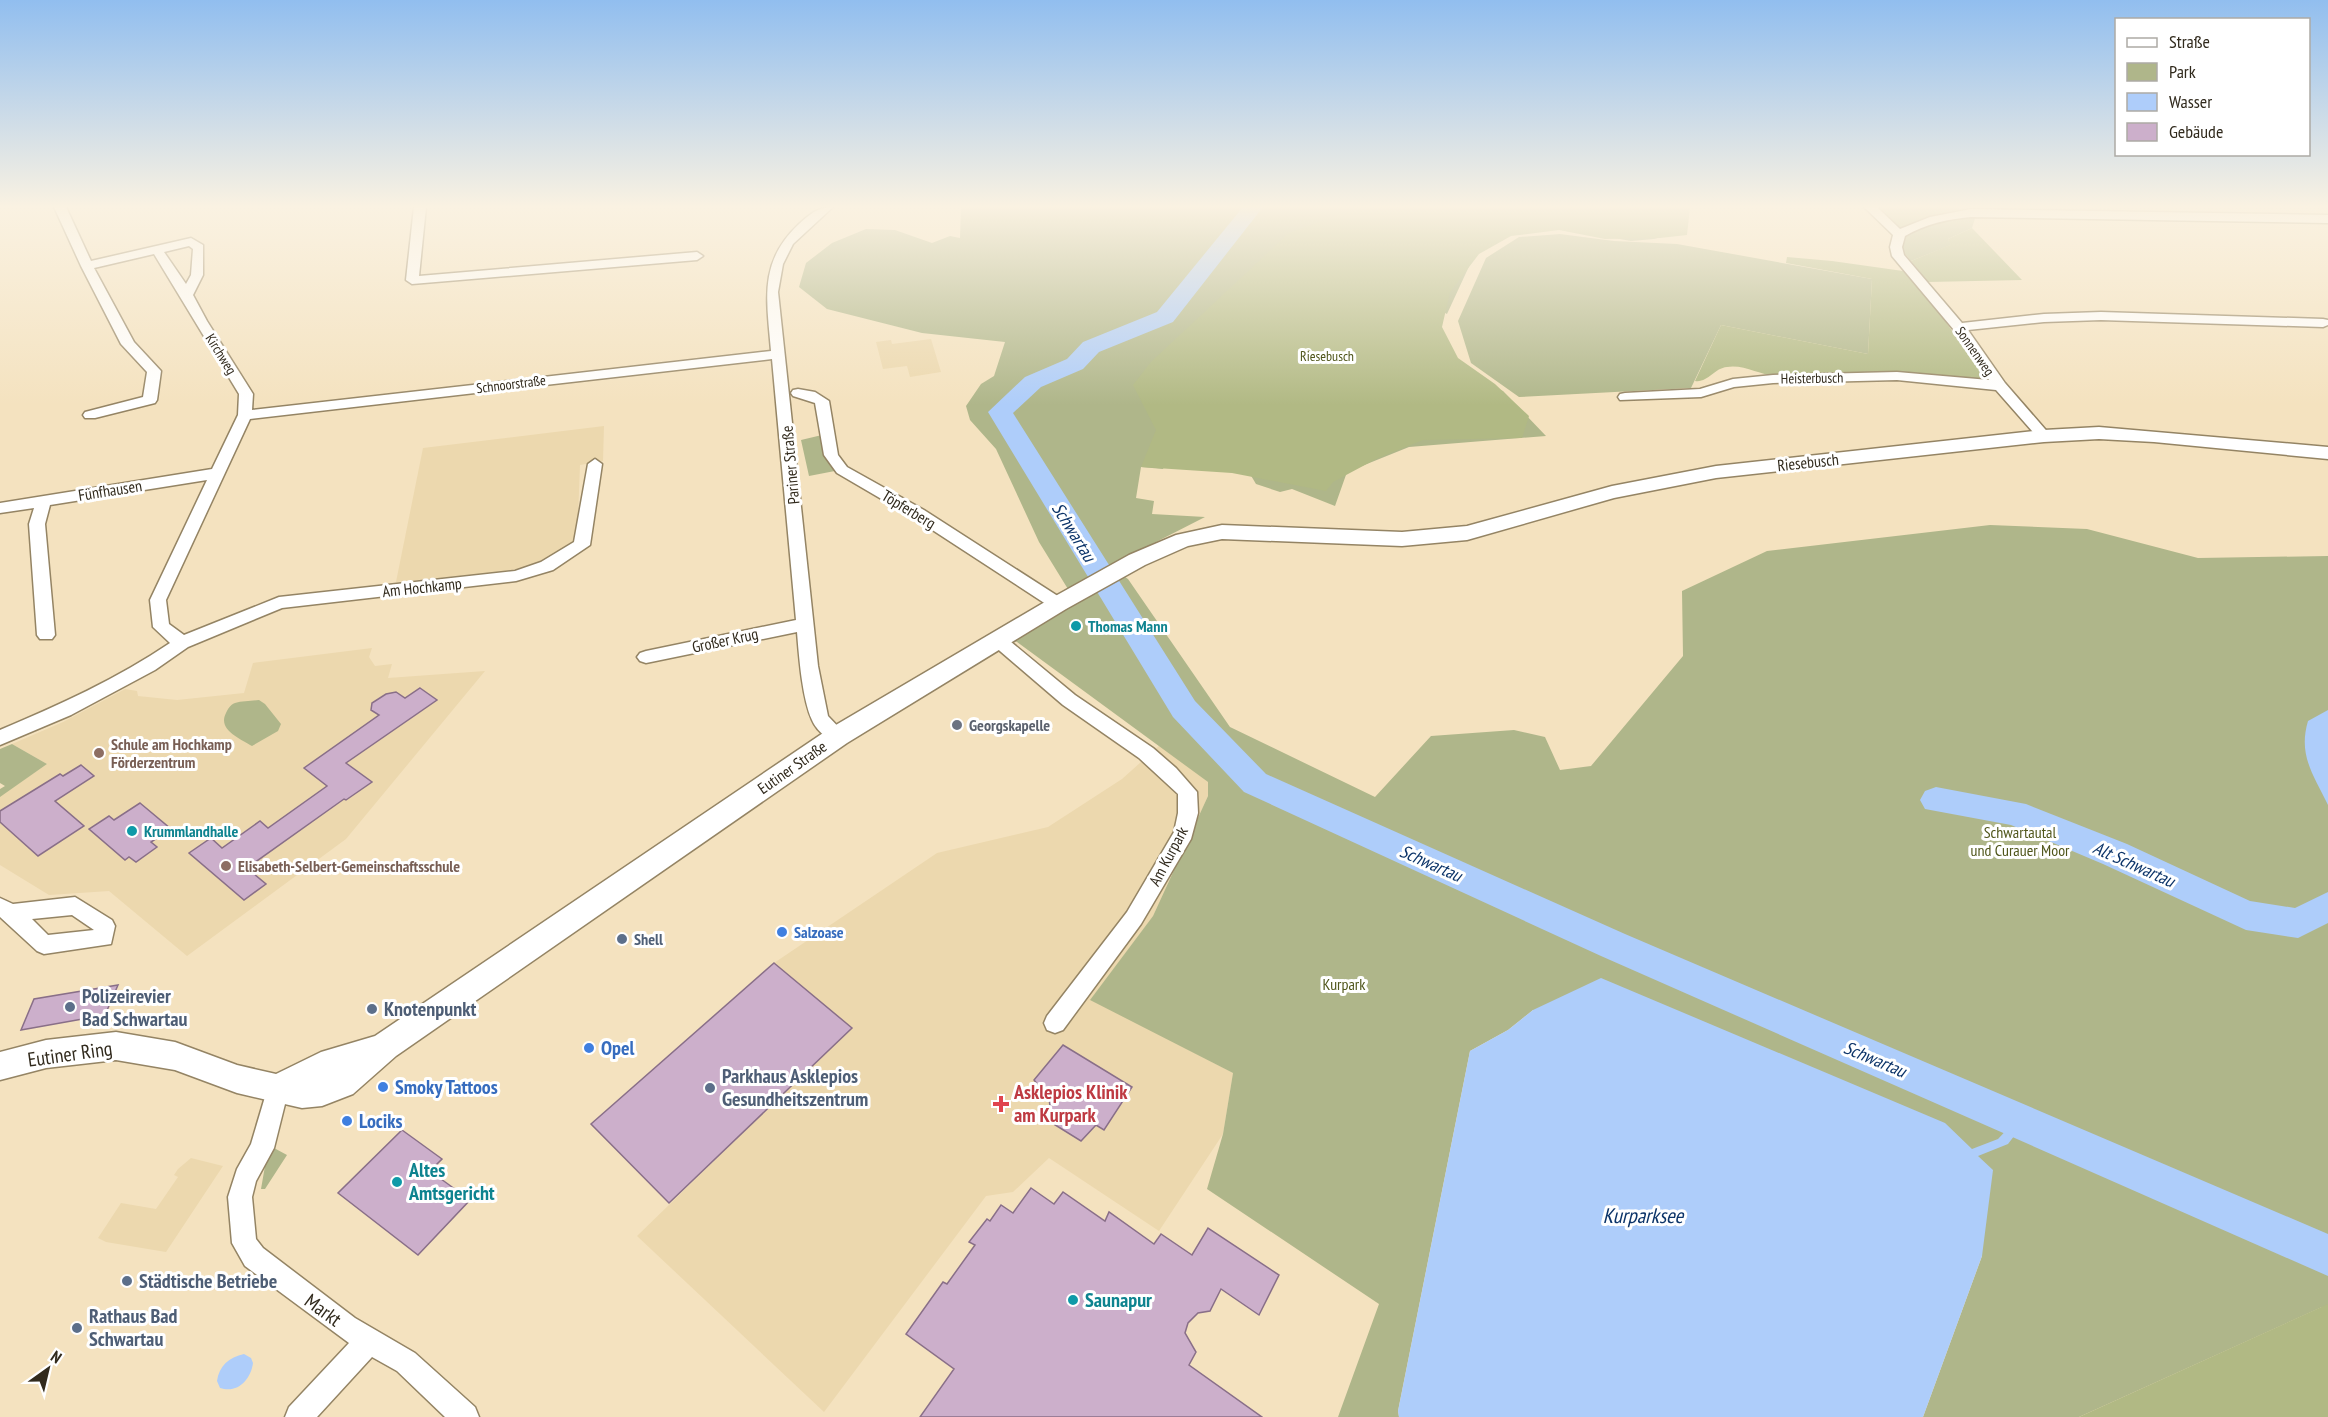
<svg xmlns="http://www.w3.org/2000/svg" width="2328" height="1417" font-family="'PT Sans Narrow',sans-serif">
<style>
.built{fill:#ecd8ae}
.green{fill:#afb68a}
.forest{fill:#b1b984}
.water{fill:#aecdfa}
.lines{fill:none;stroke-linecap:round;stroke-linejoin:round}
.river{fill:#aecdfa;fill-rule:evenodd}
.building{fill:#ccafcb;stroke:#896f88;stroke-width:1.5}
.minor-casing{stroke:#948464;stroke-width:3}
.major-casing{stroke:#948464;stroke-width:3}
.minor{fill:#fff;fill-rule:evenodd}
.major{fill:#fff;fill-rule:evenodd}
.culture-dot{fill:#0f9aa8;stroke:#fff;stroke-width:2}
.worship-dot{fill:#6b7280;stroke:#fff;stroke-width:2}
.education-dot{fill:#8d6e63;stroke:#fff;stroke-width:2}
.shop-dot{fill:#3f7fe0;stroke:#fff;stroke-width:2}
.service-dot{fill:#5c6f8a;stroke:#fff;stroke-width:2}
.health-dot{fill:#e0444e;stroke:#fff;stroke-width:2}
.labels{text-anchor:middle;dominant-baseline:central;stroke-width:6;stroke-linejoin:round;paint-order:stroke}
.far-street-label{font-size:14px;fill:#312a1d;stroke:#fff}
.far-park-label{font-size:14px;fill:#50561b;stroke:#fff}
.street-label{font-size:16px;fill:#312a1d;stroke:#fff}
.culture-label{font-size:16px;font-weight:bold;fill:#0d838f;stroke:#fff;text-anchor:start}
.worship-label{font-size:16px;font-weight:bold;fill:#5b616d;stroke:#fff;text-anchor:start}
.education-label{font-size:16px;font-weight:bold;fill:#785e54;stroke:#fff;text-anchor:start}
.park-label{font-size:16px;fill:#50561b;stroke:#fff}
.shop-label{font-size:16px;font-weight:bold;fill:#366cbe;stroke:#fff;text-anchor:start}
.service-label{font-size:16px;font-weight:bold;fill:#4e5e75;stroke:#fff;text-anchor:start}
.water-label{font-size:18px;font-style:italic;fill:#0c3469;stroke:#fff}
.near-service-label{font-size:20px;font-weight:bold;fill:#4e5e75;stroke:#fff;text-anchor:start}
.near-shop-label{font-size:20px;font-weight:bold;fill:#366cbe;stroke:#fff;text-anchor:start}
.near-street-label{font-size:20px;fill:#312a1d;stroke:#fff}
.near-health-label{font-size:20px;font-weight:bold;fill:#be3a42;stroke:#fff;text-anchor:start}
.near-culture-label{font-size:20px;font-weight:bold;fill:#0d838f;stroke:#fff;text-anchor:start}
.near-water-label{font-size:21px;font-style:italic;fill:#0c3469;stroke:#fff}
</style>
<rect width="100%" height="100%" fill="#f4e2bf"/>
<path class="built" d="M 931,339 L 941,372 L 910,377 L 907,366 L 883,369 L 876,342 L 891,340 L 892,344 Z
M 604,426 L 603,461 L 580,465 L 577,545 L 538,564 L 522,568 L 493,573 L 396,582 L 423,448 Z
M 372,648 L 369,657 L 375,666 L 392,664 L 388,678 L 485,671 L 346,839 L 187,956 L 109,891 L 49,895 L 0,865 L 0,796 L 47,764 L 12,744 L 63,722 L 125,689 L 137,691 L 138,696 L 177,700 L 244,693 L 253,663 Z
M 1160,745 L 1208,782 L 1208,796 L 1153,916 L 1091,999 L 1233,1073 L 1223,1134 L 1159,1231 L 1049,1158 L 1013,1192 L 986,1196 L 824,1412 L 637,1236 L 851,1028 L 774,963 L 937,853 L 1048,827 L 1122,779 Z
M 191,1158 L 223,1166 L 166,1252 L 106,1242 L 98,1238 L 121,1203 L 156,1209 L 178,1177 L 174,1175 L 178,1169 Z"/>
<path class="green" d="M 961,207 L 1686,207 L 1684,231 L 1654,239 L 1631,241 L 1547,226 L 1508,231 L 1478,247 L 1447,314 L 1365,270 L 1300,305 L 1503,391 L 1546,436 L 1409,447 L 1347,472 L 1335,506 L 1292,489 L 1280,492 L 1256,484 L 1196,383 L 1163,469 L 1141,467 L 1136,498 L 1154,501 L 1152,514 L 1205,517 L 1109,566 L 1128,579 L 1230,727 L 1375,797 L 1431,736 L 1514,730 L 1545,737 L 1560,770 L 1591,766 L 1683,656 L 1682,591 L 1767,551 L 1990,525 L 2087,529 L 2198,558 L 2328,556 L 2328,1310 L 2322,1307 L 2079,1417 L 1923,1417 L 1982,1256 L 1533,1010 L 1508,1030 L 1470,1051 L 1398,1411 L 1399,1417 L 1338,1417 L 1379,1304 L 1207,1189 L 1223,1134 L 1233,1073 L 1090,1000 L 1153,916 L 1208,796 L 1208,782 L 1006,634 L 1071,594 L 1039,542 L 996,449 L 970,420 L 966,406 L 981,384 L 994,376 L 1005,342 L 922,333 L 827,309 L 799,287 L 806,263 L 832,243 L 866,229 L 895,230 L 932,243 L 950,236 L 960,238 Z
M 1976,215 L 1972,228 L 1948,239 L 1951,245 L 1911,261 L 1906,255 L 1901,252 L 1904,235 L 1936,221 Z
M 1560,234 L 1614,241 L 1677,244 L 1872,279 L 1868,354 L 1721,325 L 1691,388 L 1519,397 L 1471,363 L 1458,321 L 1486,258 L 1519,237 Z
M 822,435 L 840,470 L 809,476 L 801,440 Z
M 259,700 L 265,704 L 281,724 L 278,731 L 252,746 C 241,739 217,730 226,713 C 228,709 230,705 235,703 C 242,701 252,701 259,700 Z
M 12,744 L 47,764 L 0,797 L 0,789 L 5,786 L 0,783 L 0,749 Z
M 274,1148 L 287,1155 L 265,1189 L 261,1189 L 265,1166 Z"/>
<path class="forest" d="M 1362,207 L 1690,207 L 1687,235 L 1660,238 L 1605,239 L 1559,230 L 1511,236 L 1479,254 L 1450,292 L 1442,327 L 1458,358 L 1495,384 L 1529,416 L 1522,438 L 1423,440 L 1378,458 L 1333,482 L 1326,491 L 1232,473 L 1141,467 L 1156,430 L 1133,385 L 1151,362 L 1289,233 Z
M 1877,207 L 1958,207 L 1959,210 L 1929,216 L 1900,228 Z
M 1972,228 L 2022,280 L 1928,282 L 1911,261 L 1950,245 L 1948,239 Z
M 1787,257 L 1832,261 L 1903,271 C 1934,298 1959,345 1986,377 C 1980,381 1909,373 1895,373 C 1856,371 1816,377 1776,376 C 1760,375 1743,364 1727,367 C 1714,368 1708,383 1695,381 L 1721,325 L 1868,354 L 1872,279 L 1786,263 Z
M 2328,1304 L 2328,1417 L 2079,1417 Z"/>
<path class="water" d="M 2328,710 L 2328,805 C 2313,774 2298,755 2308,721 Z
M 1601,978 L 1945,1123 L 1972,1149 L 1998,1139 L 2016,1120 L 2024,1123 L 2008,1144 L 1978,1156 L 1993,1170 L 1982,1256 L 1923,1417 L 1399,1417 L 1398,1411 L 1470,1051 L 1508,1030 L 1533,1010 Z
M 244,1354 L 251,1358 L 253,1363 C 251,1379 238,1394 220,1388 L 217,1381 C 219,1366 229,1357 244,1354 Z"/>
<g class="lines">
<path class="river" d="M 1243,207 L 1263,207 L 1173,322 L 1099,352 L 1083,369 L 1041,387 L 1013,413 L 1195,701 L 1266,774 L 1625,934 L 2328,1234 L 2328,1276 L 1601,956 L 1244,792 L 1173,717 L 988,412 L 1025,377 L 1067,359 L 1083,342 L 1157,312 Z
M 1936,787 L 2026,804 L 2127,844 L 2250,901 L 2295,908 L 2328,892 L 2328,923 L 2298,938 L 2246,930 L 2103,864 L 2011,825 L 1925,809 L 1920,800 L 1925,791 Z"/>
</g>
<path class="building" d="M 420,688 L 437,700 L 346,763 L 372,782 L 346,800 L 344,799 L 247,868 L 266,884 L 244,900 L 189,853 L 211,838 L 222,848 L 260,821 L 268,828 L 327,786 L 304,768 L 379,715 L 371,710 L 372,703 L 386,694 L 396,692 L 405,698 Z
M 81,765 L 94,776 L 55,801 L 84,826 L 38,856 L 0,822 L 0,811 L 60,774 L 63,776 Z
M 140,803 L 171,829 L 151,842 L 157,847 L 136,862 L 129,857 L 125,860 L 89,829 L 109,816 L 114,820 Z
M 774,963 L 852,1028 L 669,1203 L 591,1124 Z
M 118,985 L 105,1015 L 21,1030 L 34,999 Z
M 1063,1045 L 1132,1087 L 1104,1130 L 1096,1125 L 1081,1141 L 1052,1123 L 1049,1098 L 1034,1080 Z
M 402,1130 L 442,1159 L 430,1171 L 470,1200 L 418,1255 L 338,1193 Z
M 1031,1188 L 1054,1204 L 1063,1192 L 1105,1221 L 1109,1212 L 1154,1244 L 1161,1234 L 1192,1255 L 1208,1228 L 1279,1275 L 1259,1315 L 1221,1289 L 1210,1311 L 1198,1313 L 1188,1323 L 1185,1333 L 1196,1352 L 1189,1365 L 1262,1417 L 920,1417 L 954,1369 L 906,1334 L 943,1282 L 947,1284 L 975,1245 L 969,1242 L 987,1219 L 990,1221 L 1001,1205 L 1013,1213 Z"/>
<g class="lines">
<defs>
<path id="minor" d="M 54,207 L 66,207 L 91,261 L 191,238 L 203,245 L 203,275 L 193,295 L 207,321 L 253,394 L 252,410 L 771,351 C 767,301 758,263 798,225 C 809,215 817,207 833,207 L 793,244 L 783,264 L 778,292 L 818,666 L 828,716 L 847,736 L 844,741 C 833,745 817,732 812,720 C 802,698 799,656 797,632 L 646,663 L 640,661 L 637,657 L 640,653 L 646,651 L 796,620 L 772,359 L 250,419 L 166,600 L 169,624 L 184,635 L 279,597 L 515,571 L 541,562 L 574,542 L 588,464 L 595,459 L 602,464 L 590,545 L 553,570 L 516,581 L 282,608 L 188,647 L 155,670 L 71,715 L 0,745 L 0,730 C 59,705 117,679 170,643 L 153,627 L 150,600 L 207,480 L 50,505 L 45,524 L 55,635 L 52,639 L 40,639 L 37,635 L 29,524 L 34,508 L 0,513 L 0,503 L 212,469 L 238,415 L 239,394 L 154,254 L 94,268 L 134,342 L 161,371 L 157,400 L 155,403 L 95,418 L 85,418 L 83,415 L 85,412 L 143,397 L 147,372 L 121,344 L 81,266 ZM 189,246 L 193,249 L 191,275 L 186,284 L 164,252 Z
M 414,207 L 426,207 L 419,276 L 697,252 L 703,256 L 697,260 L 412,284 L 406,280 Z
M 1864,207 L 1877,207 L 1900,229 L 1930,217 L 1971,209 L 2328,215 L 2328,223 L 1971,217 C 1947,219 1926,224 1905,236 L 1902,247 L 1904,255 L 1962,323 L 2044,314 L 2101,312 L 2323,319 L 2328,320 L 2328,325 L 2323,327 L 2101,320 L 2044,322 L 1968,330 L 2005,383 L 2051,436 L 2044,440 L 2039,439 L 1996,390 L 1897,380 L 1773,383 L 1734,387 L 1701,397 L 1620,400 L 1618,397 L 1620,394 L 1625,393 L 1700,389 L 1733,379 L 1773,375 L 1897,372 L 1989,380 L 1954,330 L 1892,256 L 1890,247 L 1893,235 Z
M 798,389 L 815,392 L 829,401 L 838,455 L 847,467 L 924,510 L 1064,600 L 1066,604 L 1064,608 L 1052,608 L 914,518 L 837,473 L 824,455 L 815,403 L 793,396 L 791,393 L 793,390 Z
M 999,635 L 1005,637 L 1075,695 L 1153,748 L 1176,768 L 1197,792 L 1198,813 L 1191,839 L 1141,924 L 1063,1030 L 1055,1033 L 1047,1030 L 1044,1023 L 1047,1016 L 1127,912 L 1174,832 L 1178,813 L 1178,794 L 1139,758 L 1063,705 L 993,645 L 990,641 L 993,637 Z
M 75,897 L 112,920 L 115,926 L 111,944 L 44,954 L 37,951 L 0,917 L 0,898 L 13,904 ZM 72,915 L 94,930 L 48,935 L 32,919 Z
M 278,1077 L 286,1080 L 289,1088 L 274,1148 L 256,1181 L 252,1197 L 256,1239 L 263,1248 L 355,1318 L 415,1353 L 475,1407 L 479,1417 L 445,1417 L 397,1371 L 372,1357 L 317,1417 L 285,1417 L 289,1407 L 349,1343 L 245,1266 L 232,1243 L 228,1197 L 237,1169 L 251,1144 L 270,1080 Z"/>
<path id="major" d="M 2099,427 L 2328,447 L 2328,459 L 2154,442 L 2099,439 L 2044,442 L 1716,478 L 1614,498 L 1467,540 L 1402,546 L 1222,539 L 1188,546 L 1145,565 L 1066,609 L 847,743 L 396,1056 L 353,1094 L 322,1106 L 302,1108 L 237,1093 L 175,1070 L 116,1060 L 46,1068 L 0,1080 L 0,1052 L 46,1040 L 116,1032 L 175,1042 L 237,1065 L 276,1074 L 321,1052 L 375,1036 L 829,729 L 1050,599 L 1129,555 L 1176,535 L 1222,525 L 1402,532 L 1467,526 L 1612,486 L 1716,466 L 2044,430 Z"/>
</defs>
<use href="#minor" class="minor-casing"/>
<use href="#major" class="major-casing"/>
<use href="#minor" class="minor"/>
<use href="#major" class="major"/>
</g>
<linearGradient id="sky" x2="0" y2="1"><stop stop-color="#91beef"/><stop offset="0.51" stop-color="#faf2e2"/><stop offset="1" stop-color="#faf2e2" stop-opacity="0"/></linearGradient>
<rect width="2328" height="405" fill="url(#sky)"/>
<g class="culture-dot">
<circle cx="1076" cy="626" r="6"/>
<circle cx="132" cy="831" r="6"/>
<circle cx="397" cy="1182" r="6"/>
<circle cx="1073" cy="1300" r="6"/>
</g>
<circle class="worship-dot" cx="957" cy="725" r="6"/>
<g class="education-dot">
<circle cx="99" cy="753" r="6"/>
<circle cx="226" cy="866" r="6"/>
</g>
<g class="shop-dot">
<circle cx="782" cy="932" r="6"/>
<circle cx="589" cy="1048" r="6"/>
<circle cx="383" cy="1087" r="6"/>
<circle cx="347" cy="1121" r="6"/>
</g>
<g class="service-dot">
<circle cx="622" cy="939" r="6"/>
<circle cx="70" cy="1007" r="6"/>
<circle cx="372" cy="1009" r="6"/>
<circle cx="710" cy="1088" r="6"/>
<circle cx="127" cy="1281" r="6"/>
<circle cx="77" cy="1328" r="6"/>
</g>
<path class="health-dot" d="M998 1095h6v6h6v6h-6v6h-6v-6h-6v-6h6z"/>
<g class="labels">
<g class="far-street-label">
<text transform="translate(1975 351) rotate(55)">Sonnenweg</text>
<text transform="translate(221 354) rotate(58)">Kirchweg</text>
<text transform="translate(1812 378) rotate(-1)">Heisterbusch</text>
<text transform="translate(511 384) rotate(-7)">Schnoorstraße</text>
</g>
<g class="far-park-label">
<text x="1327" y="356">Riesebusch</text>
</g>
<g class="street-label">
<text transform="translate(1808 462) rotate(-6)">Riesebusch</text>
<text transform="translate(790 465) rotate(-95)">Pariner Straße</text>
<text transform="translate(110 490) rotate(-9)">Fünfhausen</text>
<text transform="translate(909 509) rotate(31)">Töpferberg</text>
<text transform="translate(422 587) rotate(-6)">Am Hochkamp</text>
<text transform="translate(725 640) rotate(-12)">Großer Krug</text>
<text transform="translate(792 767) rotate(-35)">Eutiner Straße</text>
<text transform="translate(1168 856) rotate(-62)">Am Kurpark</text>
</g>
<g class="culture-label">
<text x="1088" y="626">Thomas Mann</text>
<text x="144" y="831">Krummlandhalle</text>
</g>
<g class="worship-label">
<text x="969" y="725">Georgskapelle</text>
</g>
<g class="education-label">
<text x="111" y="744">Schule am Hochkamp<tspan x="111" dy="18">Förderzentrum</tspan></text>
<text x="238" y="866">Elisabeth-Selbert-Gemeinschaftsschule</text>
</g>
<g class="park-label">
<text x="2020" y="832">Schwartautal<tspan x="2020" dy="18">und Curauer Moor</tspan></text>
<text x="1344" y="984">Kurpark</text>
</g>
<g class="shop-label">
<text x="794" y="932">Salzoase</text>
</g>
<g class="service-label">
<text x="634" y="939">Shell</text>
</g>
<g class="water-label">
<text transform="translate(1074 532) rotate(58)">Schwartau</text>
<text transform="translate(1431 863) rotate(24)">Schwartau</text>
<text transform="translate(2134 864) rotate(24)">Alt Schwartau</text>
<text transform="translate(1875 1059) rotate(23)">Schwartau</text>
</g>
<g class="near-service-label">
<text x="82" y="996">Polizeirevier<tspan x="82" dy="23">Bad Schwartau</tspan></text>
<text x="384" y="1009">Knotenpunkt</text>
<text x="722" y="1076">Parkhaus Asklepios<tspan x="722" dy="23">Gesundheitszentrum</tspan></text>
<text x="139" y="1281">Städtische Betriebe</text>
<text x="89" y="1316">Rathaus Bad<tspan x="89" dy="23">Schwartau</tspan></text>
</g>
<g class="near-shop-label">
<text x="601" y="1048">Opel</text>
<text x="395" y="1087">Smoky Tattoos</text>
<text x="359" y="1121">Lociks</text>
</g>
<g class="near-street-label">
<text transform="translate(70 1054) rotate(-8)">Eutiner Ring</text>
<text transform="translate(323 1310) rotate(36)">Markt</text>
</g>
<g class="near-health-label">
<text x="1014" y="1092">Asklepios Klinik<tspan x="1014" dy="23">am Kurpark</tspan></text>
</g>
<g class="near-culture-label">
<text x="409" y="1170">Altes<tspan x="409" dy="23">Amtsgericht</tspan></text>
<text x="1085" y="1300">Saunapur</text>
</g>
<g class="near-water-label">
<text x="1643" y="1215">Kurparksee</text>
</g>
</g>
<rect x="2115" y="18" width="195" height="138" fill="#ffffff" stroke="#adaaa5" stroke-width="1.5"/>
<rect x="2127" y="38" width="30" height="9" fill="#ffffff" stroke="#adaaa5" stroke-width="1.5"/>
<text x="2169" y="48" font-size="18" fill="#312a1d">Straße</text>
<rect x="2127" y="63" width="30" height="18" fill="#afb68a" stroke="#adaaa5" stroke-width="1.5"/>
<text x="2169" y="78" font-size="18" fill="#312a1d">Park</text>
<rect x="2127" y="93" width="30" height="18" fill="#aecdfa" stroke="#adaaa5" stroke-width="1.5"/>
<text x="2169" y="108" font-size="18" fill="#312a1d">Wasser</text>
<rect x="2127" y="123" width="30" height="18" fill="#ccafcb" stroke="#adaaa5" stroke-width="1.5"/>
<text x="2169" y="138" font-size="18" fill="#312a1d">Gebäude</text>
<g transform="translate(48 1369) rotate(34)" stroke="#ffffff" stroke-width="4.5" paint-order="stroke">
<path d="M0-4.5L10 22L0 15L-10 22Z" fill="#312a1d"/>
<text y="-9" font-size="16" font-weight="bold" text-anchor="middle" fill="#312a1d">N</text>
</g>
</svg>
